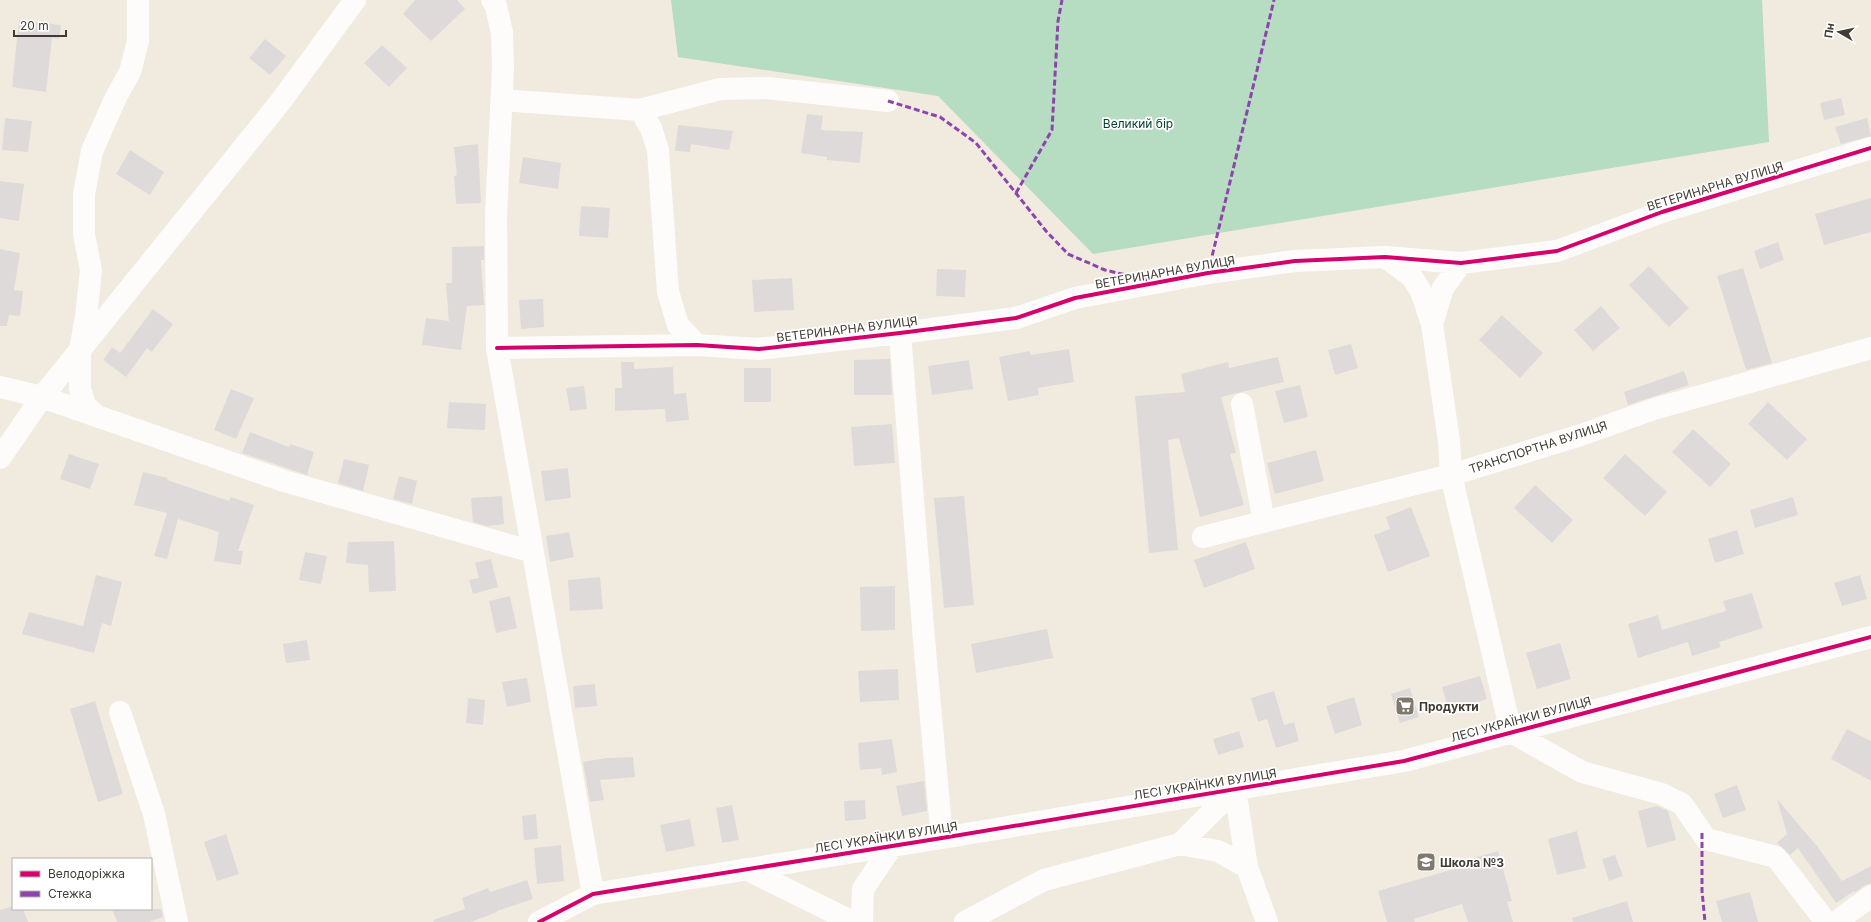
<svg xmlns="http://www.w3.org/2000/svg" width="1871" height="922" font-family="Inter,sans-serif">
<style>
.forest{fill:#b6dcc2}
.building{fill:#dedad9}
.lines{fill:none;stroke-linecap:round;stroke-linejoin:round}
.minor{stroke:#fdfcfa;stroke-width:22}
.quiet{stroke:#8e44ad;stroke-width:3;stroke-dasharray:6 3;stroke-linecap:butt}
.cycleway-casing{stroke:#fff;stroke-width:6}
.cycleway{stroke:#d6006c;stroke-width:4}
.labels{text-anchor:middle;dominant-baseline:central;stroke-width:3.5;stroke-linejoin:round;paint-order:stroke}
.park-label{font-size:12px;fill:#003e28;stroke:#fff}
.street-label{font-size:12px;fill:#413c33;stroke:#fff}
.poi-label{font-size:12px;font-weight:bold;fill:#413c33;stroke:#fff;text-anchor:start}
</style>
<rect width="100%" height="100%" fill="#f1ebdf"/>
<path class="forest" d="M 671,0 L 1762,0 L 1769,142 L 1093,254 L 938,96 L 678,57 Z"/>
<path class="building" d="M 415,0 L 457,0 L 465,9 L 431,41 L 403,14 Z
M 19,20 L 61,25 L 59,39 L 52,38 L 46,92 L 12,87 Z
M 265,39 L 286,56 L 270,75 L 249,58 Z
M 382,45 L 407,68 L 389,87 L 364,63 Z
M 1841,98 L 1845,115 L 1824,120 L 1820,103 Z
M 807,114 L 823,116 L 821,130 L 863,132 L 860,163 L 827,160 L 827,157 L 801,153 Z
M 5,118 L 32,121 L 28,152 L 2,150 Z
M 1867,118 L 1871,136 L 1841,144 L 1835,127 Z
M 678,125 L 733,131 L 729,150 L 691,144 L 690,152 L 675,151 Z
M 478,144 L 481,203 L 456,204 L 454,176 L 457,175 L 454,147 Z
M 130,150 L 164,172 L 150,195 L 116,174 Z
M 523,157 L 561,163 L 558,189 L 519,183 Z
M 0,181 L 24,184 L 19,221 L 0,218 Z
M 1871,198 L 1871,232 L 1824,245 L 1815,214 Z
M 581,206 L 610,208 L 608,238 L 579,236 Z
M 1778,242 L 1784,260 L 1760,269 L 1754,251 Z
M 484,246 L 484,260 L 481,260 L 484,305 L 467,306 L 461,350 L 422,345 L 426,318 L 449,321 L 446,283 L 452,283 L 452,247 Z
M 0,249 L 20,253 L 14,290 L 23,291 L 20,316 L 9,315 L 7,326 L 0,326 Z
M 1649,266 L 1689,308 L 1669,327 L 1629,285 Z
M 1743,268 L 1772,363 L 1746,370 L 1717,276 Z
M 937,269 L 966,270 L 965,297 L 936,296 Z
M 792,278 L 794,310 L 754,312 L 752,280 Z
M 543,299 L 544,327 L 521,329 L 519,300 Z
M 1601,306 L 1620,328 L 1593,351 L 1574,330 Z
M 153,309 L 173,324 L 152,352 L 147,348 L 126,377 L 103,360 L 112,347 L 120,353 Z
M 1502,315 L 1543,353 L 1520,378 L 1479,340 Z
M 1351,344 L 1358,368 L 1335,375 L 1328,350 Z
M 1069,349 L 1074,382 L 1038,388 L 1039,395 L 1008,401 L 999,357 L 1030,351 L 1031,355 Z
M 1278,357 L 1284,382 L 1221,397 L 1236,453 L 1230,454 L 1244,505 L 1200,517 L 1179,438 L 1168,440 L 1178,550 L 1149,553 L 1135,396 L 1185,392 L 1181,374 L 1228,362 L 1229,368 Z
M 890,359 L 892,395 L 854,395 L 854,360 Z
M 969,360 L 973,389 L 932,395 L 928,366 Z
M 621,362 L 634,362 L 634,369 L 673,367 L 674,394 L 686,393 L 689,420 L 666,422 L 665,409 L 615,411 L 615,388 L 622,388 Z
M 744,368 L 771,368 L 771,402 L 744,402 Z
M 1684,371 L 1689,385 L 1628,405 L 1624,392 Z
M 1300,385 L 1308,417 L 1284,423 L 1275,391 Z
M 584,386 L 587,409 L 570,411 L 566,388 Z
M 231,389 L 254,398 L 236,439 L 214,430 Z
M 449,402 L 486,404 L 485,430 L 447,428 Z
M 1768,402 L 1807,439 L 1787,460 L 1748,424 Z
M 892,424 L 895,463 L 854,466 L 851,427 Z
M 1693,429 L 1731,464 L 1710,487 L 1672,452 Z
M 250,432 L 289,447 L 290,444 L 314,452 L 307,475 L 242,453 Z
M 1316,450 L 1324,481 L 1275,494 L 1267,463 Z
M 69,454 L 99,464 L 90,489 L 60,479 Z
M 1625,454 L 1667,492 L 1645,516 L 1603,478 Z
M 344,459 L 369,465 L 363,491 L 338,483 Z
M 568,468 L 571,498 L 545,501 L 541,471 Z
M 143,472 L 168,478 L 167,480 L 229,501 L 231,497 L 254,505 L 238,551 L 243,551 L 241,565 L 214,561 L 219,532 L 178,519 L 167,559 L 154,556 L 167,513 L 134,505 Z
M 399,476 L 417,481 L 412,504 L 393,499 Z
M 1535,485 L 1573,520 L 1552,543 L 1514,508 Z
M 502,496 L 504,524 L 487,526 L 473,522 L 471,498 Z
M 964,496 L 974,605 L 944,608 L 934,498 Z
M 1793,497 L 1798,515 L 1755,528 L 1750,510 Z
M 1411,507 L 1430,556 L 1388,572 L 1374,535 L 1390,529 L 1386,517 Z
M 1737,530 L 1744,554 L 1715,563 L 1708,539 Z
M 569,532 L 574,557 L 550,562 L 546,536 Z
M 394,541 L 396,591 L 369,592 L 368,565 L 346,563 L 348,542 Z
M 1246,542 L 1255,569 L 1204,588 L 1194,560 Z
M 305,552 L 327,556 L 321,584 L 299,580 Z
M 491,559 L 498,587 L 473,594 L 469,580 L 479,578 L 475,563 Z
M 96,575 L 122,582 L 111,626 L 102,623 L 94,653 L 22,634 L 29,612 L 83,626 Z
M 1860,575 L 1867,599 L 1842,606 L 1834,583 Z
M 600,577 L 603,609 L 570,611 L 568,580 Z
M 895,586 L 895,630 L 861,631 L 860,587 Z
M 1752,593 L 1763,628 L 1719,642 L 1721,647 L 1692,656 L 1688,642 L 1638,658 L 1628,624 L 1658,615 L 1662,630 L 1726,611 L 1723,601 Z
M 510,596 L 517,628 L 496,633 L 489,601 Z
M 1047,629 L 1053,658 L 976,673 L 971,644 Z
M 307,640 L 310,660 L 286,663 L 283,644 Z
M 1560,643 L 1571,679 L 1537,689 L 1526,653 Z
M 898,669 L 899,700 L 860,702 L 858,671 Z
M 1480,676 L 1487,699 L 1449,711 L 1442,687 Z
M 527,678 L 531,702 L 507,707 L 502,682 Z
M 595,684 L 597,706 L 575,708 L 573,686 Z
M 1410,688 L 1419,717 L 1400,723 L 1391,694 Z
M 1274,691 L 1284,725 L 1294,722 L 1299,741 L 1276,748 L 1267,719 L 1258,722 L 1251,698 Z
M 1354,697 L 1362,725 L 1335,734 L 1326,706 Z
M 468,698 L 485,700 L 483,725 L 466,723 Z
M 95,701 L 123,794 L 98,802 L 70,709 Z
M 1847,729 L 1871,741 L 1871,781 L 1831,759 Z
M 1239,731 L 1244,747 L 1218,755 L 1213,739 Z
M 892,739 L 897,772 L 882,775 L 881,768 L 860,770 L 858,743 Z
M 633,757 L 635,777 L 600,780 L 604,800 L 590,802 L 583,762 L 606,758 Z
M 924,781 L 927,811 L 902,816 L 896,786 Z
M 1737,785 L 1746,810 L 1723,818 L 1714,794 Z
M 1777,799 L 1817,846 L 1842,881 L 1871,866 L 1871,883 L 1864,886 L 1855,892 L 1854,891 L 1836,903 L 1798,848 L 1790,855 L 1777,843 L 1787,834 Z
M 865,800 L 866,819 L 845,821 L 844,801 Z
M 732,805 L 739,840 L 722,843 L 716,808 Z
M 1657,806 L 1668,811 L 1676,840 L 1647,848 L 1638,811 Z
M 536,814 L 538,839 L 524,840 L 522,816 Z
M 690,819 L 695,846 L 666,852 L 660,825 Z
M 1577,831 L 1586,868 L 1557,875 L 1548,839 Z
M 226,834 L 239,874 L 217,881 L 204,842 Z
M 561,845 L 564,881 L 537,884 L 534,848 Z
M 1498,851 L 1512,901 L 1507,902 L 1513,922 L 1468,922 L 1462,904 L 1414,919 L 1415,922 L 1387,922 L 1378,891 L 1454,869 L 1452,864 Z
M 1615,855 L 1623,876 L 1609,881 L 1602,859 Z
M 527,880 L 533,899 L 497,911 L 497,912 L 471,922 L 434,922 L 433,920 L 465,909 L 462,898 L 488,888 L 490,892 Z
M 1750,892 L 1758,922 L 1722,922 L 1716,901 Z
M 1627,901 L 1633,922 L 1573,922 L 1572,918 Z
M 13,906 L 13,909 L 23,909 L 28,922 L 0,922 L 0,910 Z
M 112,909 L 161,909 L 163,917 L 149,922 L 117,922 Z"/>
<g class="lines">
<path class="minor" d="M 492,0 L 496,6 L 502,33 L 503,69 L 496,215 L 497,348 L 593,894
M 502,100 L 640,110 L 651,128 L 658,150 L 668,292 L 678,325 L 697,345
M 640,110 L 720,89 L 767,88 L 888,101
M 1385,257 L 1411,276 L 1421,291 L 1432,324
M 1461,263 L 1443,288 L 1432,324 L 1449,441 L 1451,475 L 1511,732 L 1582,772 L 1662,794 L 1682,804 L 1706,839 L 1776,857 L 1826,922
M 900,333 L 924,640 L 942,838
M 497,348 L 697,345 L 759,349 L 900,333 L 1016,318 L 1075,298 L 1208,273 L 1295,261 L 1385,257 L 1461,263 L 1557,251 L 1662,212 L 1871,148
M 0,387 L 42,397 L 284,481 L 533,552
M 1242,404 L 1264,522
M 97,416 L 85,405 L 80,389 L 80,350 L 86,317 L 91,270 L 84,234 L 84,194 L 92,151 L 116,97 L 130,72 L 138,41 L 138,0
M 0,458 L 42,397 L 281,101 L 355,0
M 1203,537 L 1451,475 L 1581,435 L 1654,409 L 1871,348
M 120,712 L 154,814 L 177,922
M 1235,789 L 1247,867 L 1267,922
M 1180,844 L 1218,851 L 1247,867
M 746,869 L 853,922
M 539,922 L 593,894 L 942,838 L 1404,761 L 1871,637
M 862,922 L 863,889 L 892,846
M 965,922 L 1044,880 L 1180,844 L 1235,789
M 1836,922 L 1871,896"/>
<path class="quiet" d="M 888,101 L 940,117 L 976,143 L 1046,231 L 1068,254 L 1105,270 L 1151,281
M 1016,193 L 1052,130 L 1058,21 L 1062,0
M 1208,273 L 1274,0
M 1702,833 L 1702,891 L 1705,922"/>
<defs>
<path id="cycleway" d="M 497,348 L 697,345 L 759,349 L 900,333 L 1016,318 L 1075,298 L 1208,273 L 1295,261 L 1385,257 L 1461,263 L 1557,251 L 1662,212 L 1871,148
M 539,922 L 593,894 L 942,838 L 1404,761 L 1871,637"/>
</defs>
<use href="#cycleway" class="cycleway-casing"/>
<use href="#cycleway" class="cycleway"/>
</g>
<defs>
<symbol id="supermarket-square" viewBox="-11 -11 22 22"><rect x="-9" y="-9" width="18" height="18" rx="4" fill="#7f796f" stroke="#fff"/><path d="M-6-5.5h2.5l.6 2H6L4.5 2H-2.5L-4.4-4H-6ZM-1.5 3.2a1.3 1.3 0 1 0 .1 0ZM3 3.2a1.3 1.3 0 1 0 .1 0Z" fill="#fff"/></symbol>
<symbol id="school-square" viewBox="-11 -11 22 22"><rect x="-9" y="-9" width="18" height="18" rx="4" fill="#7f796f" stroke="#fff"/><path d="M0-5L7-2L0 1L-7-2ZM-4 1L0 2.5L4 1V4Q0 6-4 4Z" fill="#fff"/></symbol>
</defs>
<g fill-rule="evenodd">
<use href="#supermarket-square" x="1394" y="695" width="22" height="22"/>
<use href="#school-square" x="1415" y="851" width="22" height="22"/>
</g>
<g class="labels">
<g class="park-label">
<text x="1138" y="123">Великий бір</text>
</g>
<g class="street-label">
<text transform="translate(1715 186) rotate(-17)">ВЕТЕРИНАРНА ВУЛИЦЯ</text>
<text transform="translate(1165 272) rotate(-10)">ВЕТЕРИНАРНА ВУЛИЦЯ</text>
<text transform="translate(847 329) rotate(-7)">ВЕТЕРИНАРНА ВУЛИЦЯ</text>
<text transform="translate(1538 447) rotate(-18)">ТРАНСПОРТНА ВУЛИЦЯ</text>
<text transform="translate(1521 719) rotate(-15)">ЛЕСІ УКРАЇНКИ ВУЛИЦЯ</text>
<text transform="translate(1205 784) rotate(-9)">ЛЕСІ УКРАЇНКИ ВУЛИЦЯ</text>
<text transform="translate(886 837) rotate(-9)">ЛЕСІ УКРАЇНКИ ВУЛИЦЯ</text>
</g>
<g class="poi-label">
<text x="1419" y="706">Продукти</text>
<text x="1440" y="862">Школа №3</text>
</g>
</g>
<rect x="12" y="858" width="140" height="52" fill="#ffffff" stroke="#b3b1ad"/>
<rect x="20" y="871" width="20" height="6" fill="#d6006c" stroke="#b3b1ad"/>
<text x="48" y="878" font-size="12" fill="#413c33">Велодоріжка</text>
<rect x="20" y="891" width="20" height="6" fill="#8e44ad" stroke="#b3b1ad"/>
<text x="48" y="898" font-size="12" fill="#413c33">Стежка</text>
<g transform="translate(1839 32) rotate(279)" stroke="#ffffff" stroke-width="3" paint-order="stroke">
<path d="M0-3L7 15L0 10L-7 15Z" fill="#413c33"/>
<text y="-6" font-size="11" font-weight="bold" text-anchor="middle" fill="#413c33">Пн</text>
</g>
<path d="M14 30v6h52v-6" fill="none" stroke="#413c33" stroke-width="2"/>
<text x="20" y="30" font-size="12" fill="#413c33" stroke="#ffffff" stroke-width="3" paint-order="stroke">20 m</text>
</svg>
